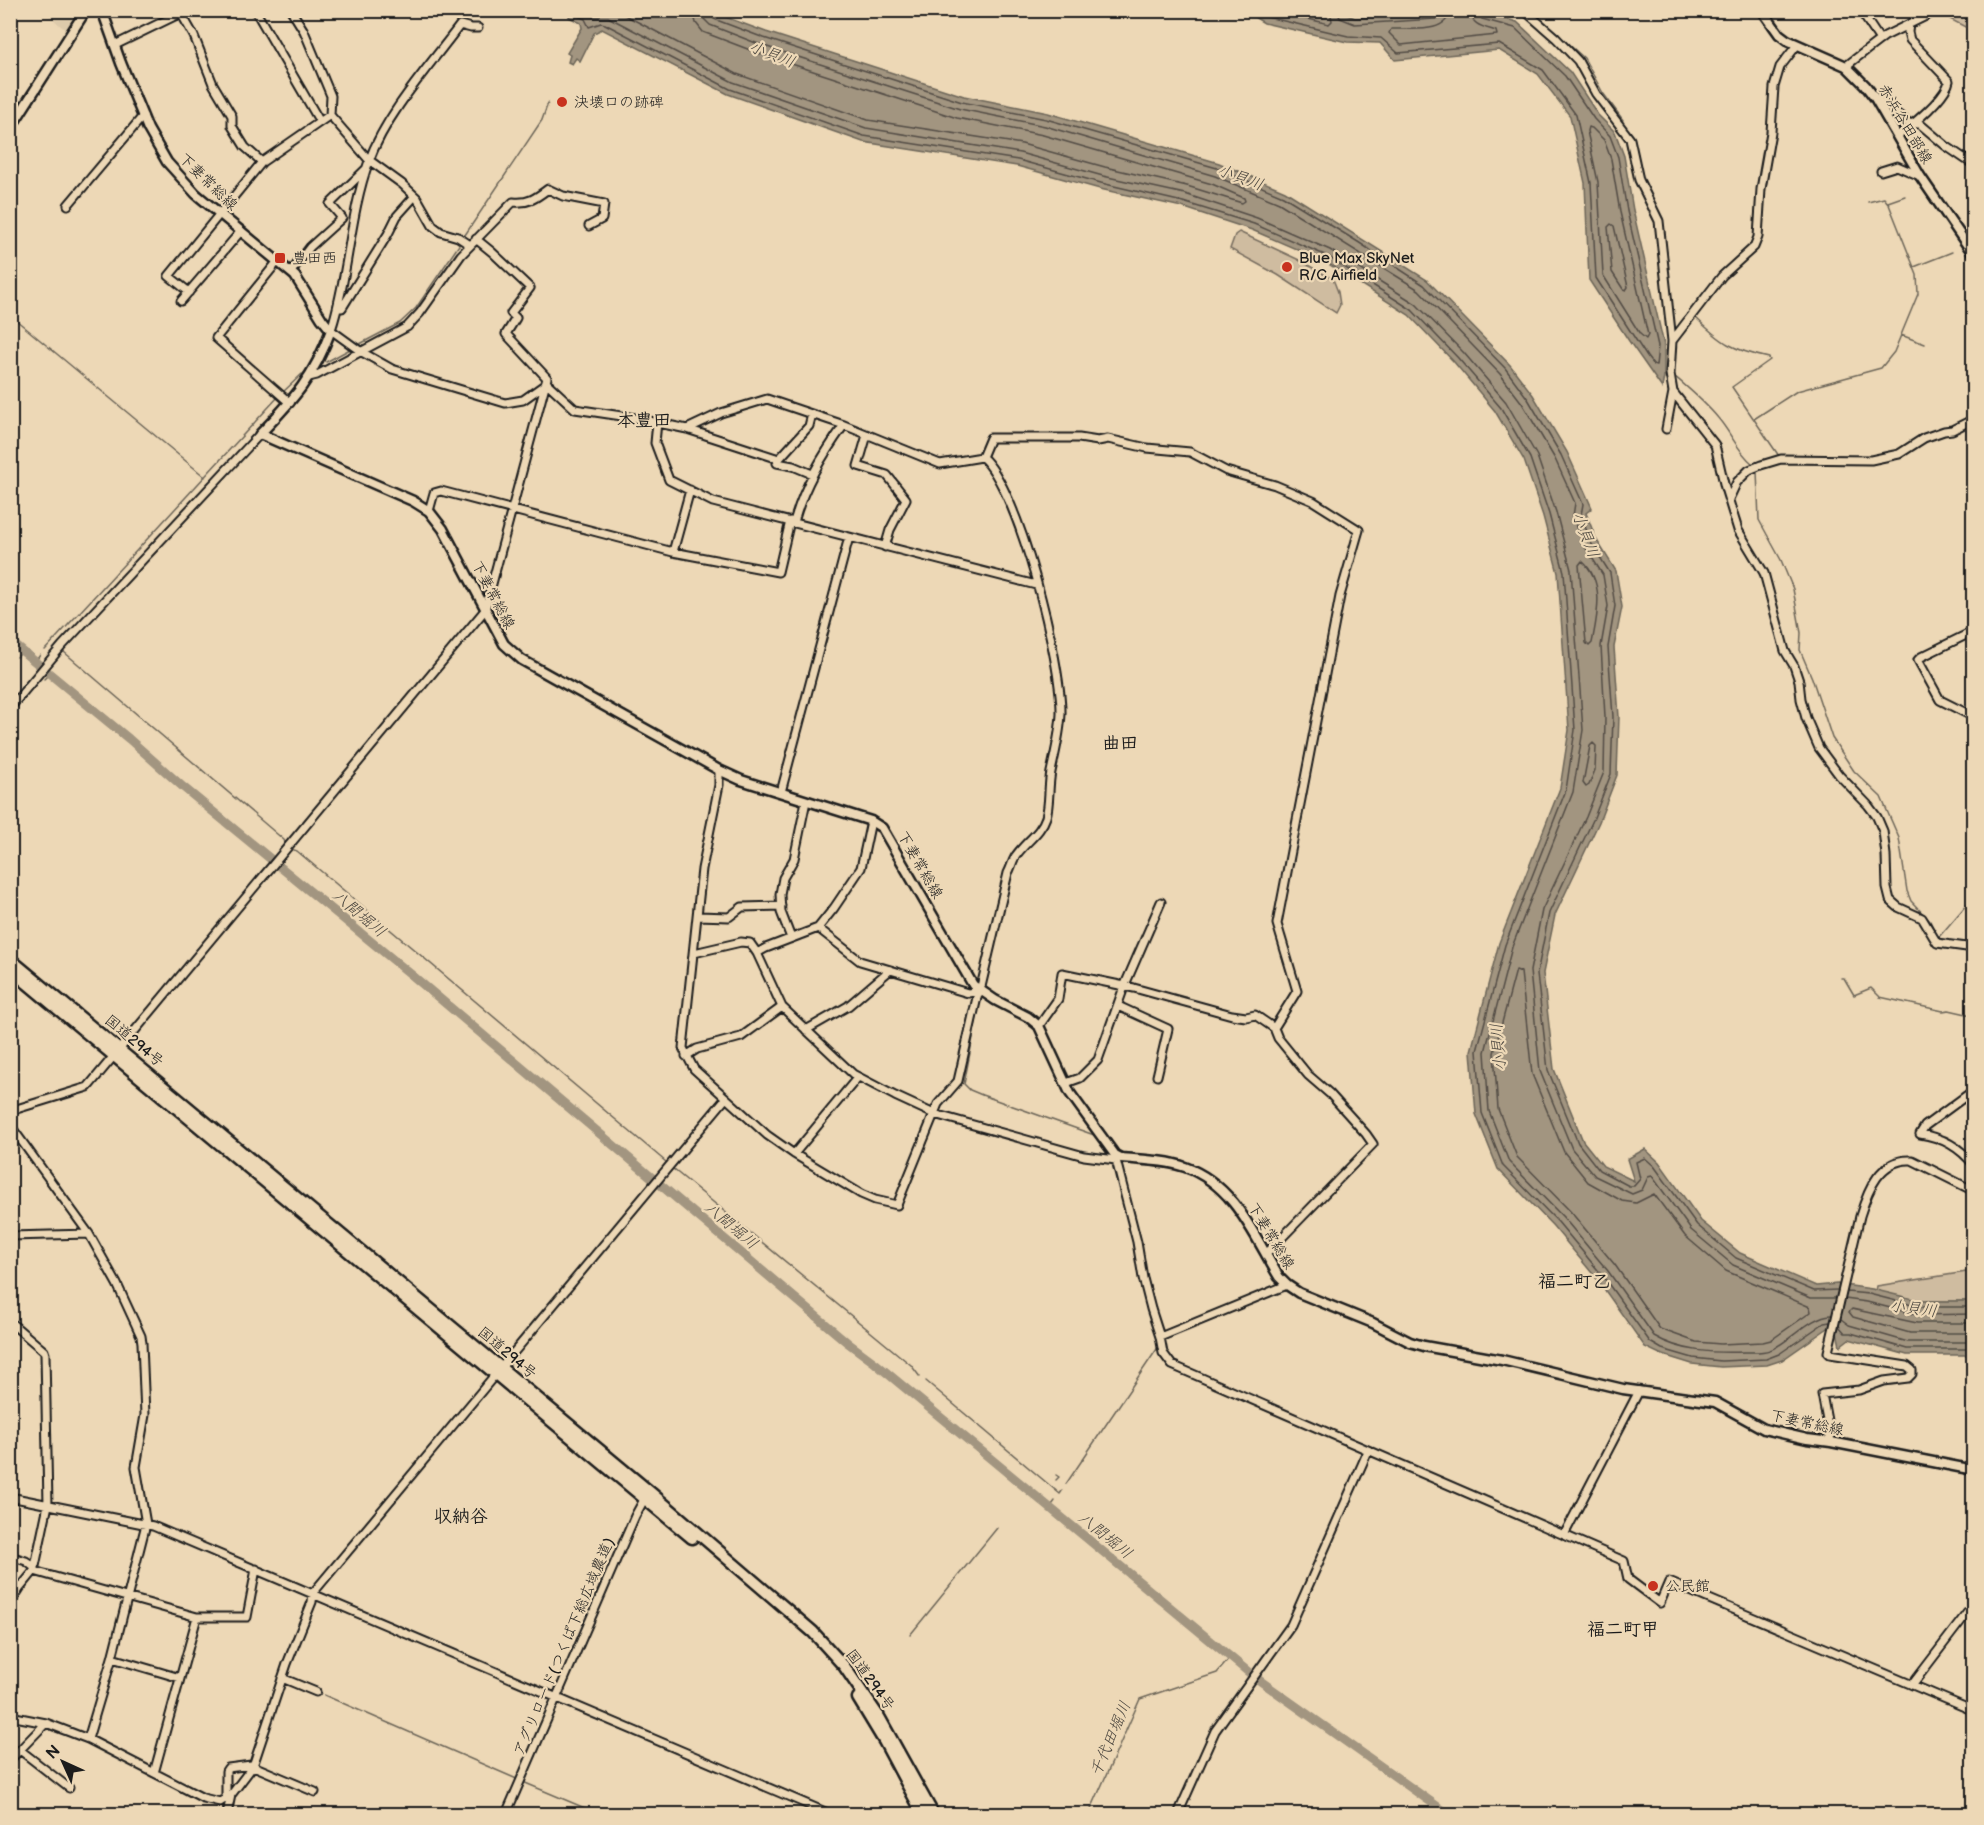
<svg xmlns="http://www.w3.org/2000/svg" width="1984" height="1825" font-family="'Balsamiq Sans','Klee One',sans-serif">
<style>
.built{fill:#ddcaab}
.green{fill:#cfbca0;stroke:#766c5e;stroke-width:1.5}
.water{fill:#a29580;stroke:#6c6558;stroke-width:1.5}
.lines{fill:none;stroke-linecap:round;stroke-linejoin:round}
.shore{stroke:#524c44;stroke-width:1.5}
.stream{stroke:#6c6558;stroke-width:1.5}
.river{stroke:#a29580;stroke-width:9}
.minor-casing{stroke:#1c1c1c;stroke-width:11}
.major-casing{stroke:#1c1c1c;stroke-width:13}
.highway-casing{stroke:#1c1c1c;stroke-width:15}
.minor{stroke:#edd8b6;stroke-width:7}
.major{stroke:#edd8b6;stroke-width:8}
.highway{stroke:#edd8b6;stroke-width:10}
.poi-dot{fill:#c8321e;stroke:#edd8b6;stroke-width:2}
.labels{text-anchor:middle;dominant-baseline:central;stroke-width:4.5;stroke-linejoin:round;paint-order:stroke}
.poi-label{font-size:15px;fill:#1c1c1c;stroke:#edd8b6;text-anchor:start}
.street-label{font-size:15px;fill:#1c1c1c;stroke:#edd8b6}
.water-label{font-size:16px;font-style:italic;fill:#4b463f;stroke:#edd8b6}
.quarter-label{font-size:18px;font-weight:bold;fill:#1c1c1c;stroke:#edd8b6}
</style>
<rect width="100%" height="100%" fill="#edd8b6"/>
<filter id="ink" filterUnits="userSpaceOnUse"><feTurbulence type="fractalNoise" baseFrequency=".0167" numOctaves="2"/><feDisplacementMap in="SourceGraphic" scale="12" xChannelSelector="R" yChannelSelector="G"/><feConvolveMatrix kernelMatrix="1 2 1 2 8 2 1 2 1" color-interpolation-filters="sRGB"/></filter>
<g filter="url(#ink)">
<path class="built" d="M 46,10 L 78,10 L 78,11 L 68,30 L 62,27 L 45,12 Z"/>
<path class="green" d="M 1957,11 L 1973,11 L 1973,31 L 1950,19 Z
M 1239,232 L 1297,259 L 1333,279 L 1338,292 L 1340,305 L 1336,313 L 1278,275 L 1230,249 L 1235,235 Z
M 1973,1271 L 1973,1301 L 1921,1301 L 1876,1291 L 1877,1286 Z"/>
<path class="water" d="M 570,11 L 709,11 L 766,32 L 964,96 L 1048,113 L 1219,163 L 1285,191 L 1427,280 L 1510,365 L 1533,395 L 1567,452 L 1592,508 L 1586,513 L 1596,539 L 1616,571 L 1622,607 L 1614,647 L 1619,717 L 1617,775 L 1599,822 L 1555,915 L 1543,973 L 1554,1069 L 1583,1141 L 1603,1166 L 1634,1181 L 1627,1159 L 1645,1149 L 1659,1162 L 1701,1221 L 1740,1253 L 1816,1286 L 1837,1284 L 1872,1289 L 1921,1301 L 1973,1301 L 1973,1355 L 1907,1355 L 1849,1339 L 1840,1346 L 1837,1332 L 1828,1328 L 1782,1360 L 1767,1365 L 1721,1367 L 1692,1364 L 1660,1354 L 1645,1347 L 1597,1279 L 1553,1226 L 1498,1169 L 1476,1114 L 1471,1051 L 1499,943 L 1560,788 L 1569,730 L 1558,573 L 1543,516 L 1524,460 L 1495,411 L 1454,362 L 1409,315 L 1324,261 L 1252,230 L 1182,207 L 1100,189 L 1017,166 L 863,142 L 728,94 L 602,29 L 594,33 L 580,61 L 576,58 L 572,64 L 568,62 L 570,55 L 567,53 L 582,28 L 581,23 L 569,17 Z
M 1244,11 L 1337,11 L 1355,18 L 1477,11 L 1517,22 L 1570,72 L 1598,115 L 1615,132 L 1624,156 L 1633,210 L 1664,345 L 1664,377 L 1662,388 L 1629,341 L 1589,280 L 1585,183 L 1570,116 L 1538,74 L 1499,50 L 1395,60 L 1380,43 L 1347,42 L 1264,23 Z"/>
<g class="lines">
<path class="shore" d="M 575,10 L 576,15 L 585,19 L 589,27 L 601,23 L 605,24 L 730,89 L 864,136 L 1018,160 L 1101,183 L 1183,202 L 1254,224 L 1327,256 L 1412,310 L 1458,358 L 1501,408 L 1530,458 L 1549,514 L 1564,572 L 1575,730 L 1566,790 L 1505,945 L 1477,1051 L 1482,1113 L 1503,1166 L 1558,1222 L 1602,1275 L 1650,1342 L 1662,1349 L 1693,1358 L 1721,1361 L 1766,1359 L 1779,1354 L 1824,1323 L 1830,1322
M 585,10 L 594,17 L 608,17 L 733,82 L 866,128 L 1020,153 L 1103,176 L 1185,194 L 1257,218 L 1330,250 L 1416,304 L 1464,353 L 1506,402 L 1537,456 L 1556,512 L 1571,570 L 1583,730 L 1573,792 L 1512,947 L 1485,1052 L 1489,1111 L 1509,1162 L 1563,1217 L 1608,1271 L 1654,1336 C 1681,1352 1713,1353 1744,1352 C 1755,1352 1767,1353 1776,1347 C 1791,1339 1815,1314 1832,1315
M 615,10 L 737,74 L 868,120 L 1022,144 L 1105,167 L 1187,186 L 1242,203 L 1245,201 L 1244,198 L 1212,184 L 1043,135 L 957,118 L 758,53 L 703,32 L 696,23 L 693,10
M 702,10 L 704,19 L 710,25 L 761,45 L 960,109 L 1045,126 L 1215,176 L 1279,203 L 1419,290 L 1500,374 L 1522,403 L 1555,459 L 1575,503 L 1573,516 L 1584,545 L 1603,575 L 1608,606 L 1601,646 L 1605,717 L 1604,772 L 1586,817 L 1542,910 L 1530,971 L 1540,1071 L 1572,1149 L 1595,1176 L 1632,1194 L 1642,1190 L 1648,1177 L 1652,1176 L 1691,1230 L 1733,1265 L 1811,1298 L 1836,1298
M 710,10 L 714,19 L 764,38 L 962,102 L 1046,119 L 1217,168 L 1283,196 L 1358,242 L 1424,285 L 1505,368 L 1528,399 L 1561,455 L 1583,504 L 1581,515 L 1591,543 L 1610,573 L 1615,606 L 1608,647 L 1613,717 L 1611,774 L 1593,820 L 1549,913 L 1537,974 L 1548,1070 L 1578,1143 L 1599,1170 L 1629,1186 L 1634,1186 L 1640,1179 L 1636,1162 L 1645,1158 L 1654,1166 L 1697,1225 L 1736,1258 L 1814,1291 L 1837,1290
M 1255,10 L 1267,17 L 1348,36 L 1381,38 L 1398,53 L 1499,44 L 1543,70 L 1576,115 L 1591,183 L 1596,278 L 1647,357 L 1653,365 L 1656,366 L 1658,346 L 1627,211 L 1618,157 L 1610,136 L 1594,119 L 1565,76 L 1515,28 L 1482,19 L 1478,15 L 1478,10
M 1271,10 L 1329,24 L 1332,21 L 1330,10
M 1337,10 L 1340,18 L 1355,24 L 1435,19 L 1440,17 L 1442,10
M 1450,10 C 1448,35 1409,28 1391,29 L 1389,33 L 1401,45 L 1497,35 L 1496,31 C 1484,27 1471,26 1470,10
M 1588,127 L 1592,128 L 1604,140 L 1611,159 L 1620,212 L 1648,335 L 1646,339 L 1640,334 L 1603,275 L 1598,182 L 1587,131 Z
M 1611,224 L 1614,226 L 1628,287 L 1626,290 L 1623,289 L 1612,272 L 1608,227 Z
M 1582,561 C 1606,582 1597,617 1592,643 L 1589,646 L 1586,643 L 1579,565 Z
M 1593,743 L 1596,746 L 1595,770 L 1589,785 L 1586,787 L 1583,783 L 1590,746 Z
M 1516,970 L 1521,972 L 1532,1074 L 1564,1152 L 1588,1182 L 1622,1201 L 1636,1203 L 1654,1194 L 1685,1236 L 1726,1271 L 1810,1307 L 1811,1312 L 1771,1340 L 1763,1342 L 1721,1344 L 1696,1342 L 1660,1329 L 1615,1265 L 1570,1211 L 1517,1157 L 1498,1109 L 1494,1053 Z
M 1847,1292 L 1869,1294 L 1920,1307 L 1974,1307
M 1845,1299 L 1867,1302 L 1918,1315 L 1974,1314
M 1841,1319 L 1849,1325 L 1908,1342 L 1974,1342
M 1974,1323 L 1917,1323 L 1852,1309 L 1849,1312 L 1853,1317 L 1910,1333 L 1974,1333
M 1839,1326 L 1845,1333 L 1851,1333 L 1907,1349 L 1974,1349"/>
<path class="stream" d="M 1531,10 L 1584,58 L 1603,93 L 1623,120
M 1868,202 L 1884,198 L 1888,203
M 463,238 L 542,120 L 548,103
M 1914,267 L 1952,252
M 10,315 L 205,477
M 1695,317 C 1722,343 1732,350 1769,358 L 1770,360 L 1732,387 L 1779,456
M 1901,335 L 1925,344
M 356,346 L 400,323 L 416,308 L 461,242
M 326,362 L 352,348
M 1673,375 C 1688,388 1705,402 1718,418 C 1731,433 1738,452 1753,464
M 282,393 L 302,374
M 1754,419 L 1797,391 L 1881,368 L 1894,352 L 1918,294 L 1917,275 L 1888,202 L 1905,196
M 1757,471 L 1759,520 L 1781,560 L 1793,589 L 1801,633 L 1800,650 L 1812,678 L 1832,738 L 1854,771 L 1881,797 L 1899,838 L 1907,891 L 1911,901 L 1930,921 L 1938,938 L 1968,903 L 1972,906
M 45,650 L 278,397
M 64,652 L 284,840 L 286,845
M 17,657 L 23,651
M 35,662 L 40,655
M 44,679 L 49,674
M 291,849 L 297,851 L 666,1162
M 1841,978 L 1844,978 L 1854,995 L 1871,988 L 1880,997 L 1943,1011 L 1949,1010 L 1971,1015 L 1974,1009
M 981,996 L 964,1084 L 970,1090 L 982,1095 L 1097,1136
M 673,1169 L 911,1365 L 920,1377
M 1117,1177 L 1124,1205
M 1133,1238 L 1137,1263
M 926,1381 L 1060,1494 L 1062,1491
M 1056,1475 L 1059,1477 L 1056,1480
M 1066,1484 L 1159,1346
M 1049,1509 L 1055,1501
M 910,1635 L 997,1528
M 324,1695 L 519,1780
M 523,1782 L 599,1814
M 1089,1814 L 1140,1699 L 1217,1673 L 1230,1658"/>
<path class="river" d="M 10,641 L 129,739 L 183,787 L 413,976 L 848,1343 L 875,1363 L 1252,1675 L 1448,1814"/>
<defs>
<path id="minor" d="M 255,10 L 320,122
M 291,10 L 304,31 L 331,96 L 330,115 L 369,160 L 402,184 L 417,198 L 433,226 L 441,232 L 458,237 L 470,245
M 1524,10 L 1556,38 L 1578,61 L 1596,94 L 1630,139 L 1639,180 L 1659,221 L 1672,341 L 1670,374 L 1673,392 L 1666,429
M 1860,10 L 1880,40
M 181,13 L 194,36 L 213,84 L 232,116 L 232,126 L 245,147 L 262,162
M 478,28 L 471,28 L 460,25 C 430,65 386,114 369,161 C 349,216 349,275 331,330 L 360,351 L 392,369 L 505,403 L 523,400 L 547,383
M 115,45 L 187,10
M 1846,66 L 1885,36 L 1938,10
M 1876,98 L 1909,123 L 1920,124 L 1946,146 L 1974,165
M 1898,136 C 1912,125 1946,98 1949,81 L 1910,40 L 1908,32 L 1909,24
M 1881,171 L 1897,166 L 1920,176
M 68,205 L 143,116
M 278,261 L 216,338 L 290,403
M 291,272 L 310,247 L 342,218 L 330,204 L 366,169
M 189,292 L 169,276 L 262,162 L 330,115
M 181,301 L 241,231
M 338,308 L 342,308 L 388,234 L 397,216 L 415,196
M 1672,341 L 1722,276 L 1754,247 L 1758,237 L 1761,189 L 1771,132 L 1774,87 L 1780,67 L 1797,45
M 309,377 L 317,375 L 407,327 L 420,313 L 461,255 L 513,202 C 528,204 536,198 548,189 L 563,196 L 604,204 L 602,219 L 589,226
M 547,383 L 575,409 L 635,418 L 687,429 L 779,459 L 809,426 L 812,414
M 1673,392 L 1715,445 L 1725,488 L 1738,530 L 1764,573 L 1785,651 L 1794,666 L 1799,681 L 1801,699 L 1806,718 L 1819,748 L 1839,775 L 1868,805 L 1877,817 L 1883,831 L 1886,855 L 1887,888 L 1890,900 L 1898,907 L 1922,918 L 1937,943 L 1974,948
M 657,422 L 655,443 L 669,480 L 713,502 L 1036,585
M 687,429 L 721,413 L 767,399 L 844,425 L 940,464 L 982,457 C 1019,489 1062,663 1061,714 C 1060,734 1055,753 1051,772 C 1048,787 1050,803 1046,817 C 1041,833 1024,843 1015,857 C 1012,862 1011,868 1008,873 L 980,991 L 968,993 L 860,961 L 818,928
M 867,435 L 858,466 L 887,475 L 906,499 L 890,530 L 885,547
M 982,457 L 990,438 L 1079,438 L 1098,441 L 1108,439 L 1147,448 L 1190,452 L 1226,471 L 1275,485 L 1313,501 L 1359,530 L 1340,596 L 1277,924 L 1297,991 L 1274,1028 L 1278,1038 L 1308,1075 L 1330,1094 L 1366,1134 L 1373,1144 L 1266,1254
M 779,459 L 777,463 L 793,466 L 812,474
M 1729,499 L 1737,482 L 1749,470 L 1761,465 L 1781,459 L 1871,460 L 1899,454 L 1924,438 L 1944,431 L 1952,430 L 1974,419
M 429,511 L 434,493 L 441,491 L 673,552 L 778,572 L 790,521
M 794,522 C 804,486 822,456 844,425
M 673,552 L 690,490
M 1974,631 L 1921,657 L 1918,660 L 1940,700 L 1974,717
M 10,708 L 62,646 L 260,434
M 719,770 L 719,785 L 702,869 L 683,1048 L 694,1069 L 767,1135 L 794,1154 L 861,1194 L 875,1200 L 897,1205 L 938,1104 L 958,1081 L 978,993
M 781,792 L 849,537
M 698,916 L 729,917 L 742,907 L 781,906
M 791,938 L 781,912 L 780,894 L 783,878 L 794,859 L 806,801
M 694,953 L 741,942 L 750,943 L 757,953 L 782,1007 L 853,1074 L 895,1096 L 934,1114 L 1084,1156 L 1116,1160
M 757,953 L 766,948 L 818,928 L 834,908 L 861,868 L 871,821
M 1118,1006 L 1168,1029 L 1157,1076
M 1039,1026 L 1058,999 L 1062,973 L 1134,988 L 1232,1015 L 1246,1017 L 1255,1015 L 1274,1028
M 806,1030 L 848,1006 L 890,970
M 686,1056 L 697,1049 L 741,1037 L 782,1007
M 1066,1083 L 1080,1078 L 1098,1060 L 1124,987 L 1161,902
M 1974,1090 L 1925,1126 L 1920,1134 C 1941,1137 1960,1147 1974,1165
M 10,1111 L 88,1087 L 485,610 L 547,378 L 506,334 L 516,318 L 511,313 L 530,288 L 492,252 L 476,239
M 10,1125 L 89,1234 L 117,1284 L 141,1336 L 142,1343 L 145,1415 L 136,1467 L 146,1524 L 112,1658 L 88,1739
M 794,1154 L 858,1077
M 1117,1156 L 1116,1160 L 1137,1242 L 1143,1278 L 1151,1309 L 1160,1337 L 1163,1353 L 1172,1365 L 1624,1561 L 1628,1579 L 1660,1603 L 1669,1582 L 1974,1711
M 10,1236 L 89,1234
M 10,1322 L 44,1351 L 45,1354 L 48,1505 L 34,1571 L 20,1588 L 10,1604
M 1160,1337 L 1287,1285
M 1831,1442 L 1822,1394 L 1859,1390 L 1884,1381 L 1908,1378 L 1912,1374 L 1912,1370 L 1907,1366 L 1830,1354 L 1828,1352 L 1860,1216 C 1868,1190 1880,1158 1912,1160 L 1974,1191
M 10,1497 L 153,1526 L 830,1814
M 1564,1535 L 1639,1391
M 10,1556 L 26,1561 L 35,1568
M 34,1571 L 197,1617 L 154,1773
M 197,1617 L 247,1617 L 256,1569
M 112,1658 L 180,1678
M 282,1678 L 316,1692
M 1912,1685 L 1974,1604
M 10,1716 L 46,1723 L 88,1739 L 203,1798 L 220,1802 L 231,1795 L 253,1766 L 287,1664 L 312,1602 L 313,1593 L 726,1098
M 20,1750 L 69,1788
M 10,1760 L 46,1723
M 226,1798 L 226,1771 L 228,1768 L 251,1765 L 315,1792
M 227,1814 L 231,1795
M 506,1814 L 635,1516 L 646,1496
M 1178,1814 L 1215,1731 L 1291,1625 L 1368,1451"/>
<path id="major" d="M 102,10 L 121,63 L 148,129 L 167,162 L 196,194 L 295,276 L 322,319 L 331,330 C 314,377 294,399 260,434 L 413,501 L 429,511 L 443,529 L 504,644 L 522,660 L 719,770 L 741,780 L 871,821 L 882,828 L 973,985 L 995,1000 L 1028,1017 L 1039,1026 L 1070,1093 L 1115,1155 L 1121,1158 C 1142,1160 1166,1160 1185,1167 C 1235,1185 1254,1236 1279,1277 L 1287,1285 L 1299,1293 L 1373,1323 L 1410,1342 L 1424,1346 L 1502,1360 L 1623,1389 L 1715,1402 L 1764,1429 L 1807,1439 L 1831,1442 L 1974,1470
M 1762,10 L 1779,34 L 1787,40 L 1846,66 L 1865,85 L 1875,98 L 1920,176 L 1974,255
M 10,129 L 86,10"/>
<path id="highway" d="M 10,959 L 650,1492 L 813,1632 L 844,1666 L 879,1717 L 933,1814
M 10,969 L 692,1538
M 858,1698 L 884,1741 L 923,1814"/>
</defs>
<use href="#minor" class="minor-casing"/>
<use href="#major" class="major-casing"/>
<use href="#highway" class="highway-casing"/>
<use href="#minor" class="minor"/>
<use href="#major" class="major"/>
<use href="#highway" class="highway"/>
</g>
</g>
<g class="poi-dot">
<circle cx="562" cy="102" r="6"/>
<rect x="274" y="252" width="12" height="12" rx="3"/>
<circle cx="1287" cy="267" r="6"/>
<circle cx="1653" cy="1586" r="6"/>
</g>
<g class="labels">
<g class="poi-label">
<text x="574" y="102">決壊口の跡碑</text>
<text x="292" y="258">豊田西</text>
<text x="1299" y="258">Blue Max SkyNet<tspan x="1299" dy="17">R/C Airfield</tspan></text>
<text x="1665" y="1586">公民館</text>
</g>
<g class="street-label">
<text transform="translate(1905 124) rotate(59)">赤浜谷田部線</text>
<text transform="translate(208 182) rotate(44)">下妻常総線</text>
<text transform="translate(493 595) rotate(62)">下妻常総線</text>
<text transform="translate(920 865) rotate(60)">下妻常総線</text>
<text transform="translate(134 1041) rotate(40)">国道294号</text>
<text transform="translate(1271 1236) rotate(59)">下妻常総線</text>
<text transform="translate(507 1353) rotate(40)">国道294号</text>
<text transform="translate(1807 1423) rotate(12)">下妻常総線</text>
<text transform="translate(564 1647) rotate(-67)">アグリロード(つくば下総広域農道)</text>
<text transform="translate(870 1680) rotate(54)">国道294号</text>
</g>
<g class="water-label">
<text transform="translate(772 55) rotate(21)">小貝川</text>
<text transform="translate(1240 178) rotate(20)">小貝川</text>
<text transform="translate(1585 535) rotate(69)">小貝川</text>
<text transform="translate(359 914) rotate(40)">八間堀川</text>
<text transform="translate(1499 1047) rotate(-95)">小貝川</text>
<text transform="translate(731 1226) rotate(40)">八間堀川</text>
<text transform="translate(1913 1309) rotate(7)">小貝川</text>
<text transform="translate(1105 1536) rotate(39)">八間堀川</text>
<text transform="translate(1111 1739) rotate(-67)">千代田堀川</text>
</g>
<g class="quarter-label">
<text x="644" y="420">本豊田</text>
<text x="1120" y="743">曲田</text>
<text x="1574" y="1281">福二町乙</text>
<text x="461" y="1516">収納谷</text>
<text x="1623" y="1629">福二町甲</text>
</g>
</g>
<rect width="1984" height="1825" fill="none" stroke="#edd8b6" stroke-width="36"/>
<rect x="18" y="18" width="1948" height="1789" fill="none" stroke="#1c1c1c" stroke-width="2" filter="url(#ink)"/>
<g transform="translate(63 1762) rotate(315)" stroke="#edd8b6" stroke-width="4.5" paint-order="stroke">
<path d="M0-4.5L10 22L0 15L-10 22Z" fill="#1c1c1c"/>
<text y="-9" font-size="16" font-weight="bold" text-anchor="middle" fill="#1c1c1c">N</text>
</g>
</svg>
